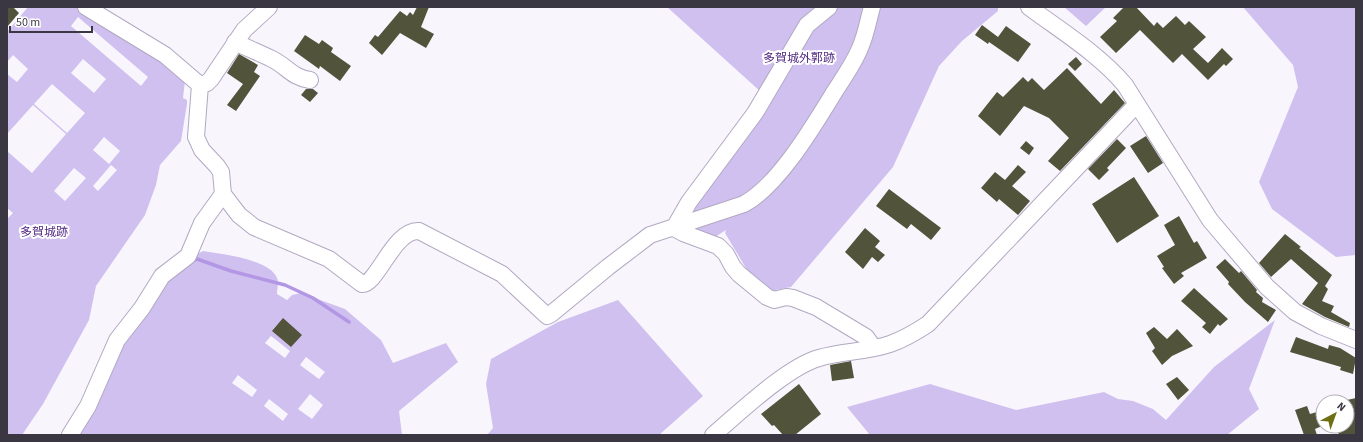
<svg xmlns="http://www.w3.org/2000/svg" width="1363" height="442" font-family="'Source Sans 3','Noto Sans JP',sans-serif">
<style>
.green{fill:#d0c0f0;fill-rule:evenodd}
.lines{fill:none;stroke-linecap:round;stroke-linejoin:round}
.stream{stroke:#b397e4;stroke-width:3.5}
.building{fill:#51533b}
.minor-casing{stroke:#b1a8c2;stroke-width:18}
.minor{stroke:#fff;stroke-width:16}
.labels{text-anchor:middle;dominant-baseline:central;stroke-width:4;stroke-linejoin:round;paint-order:stroke}
.park-label{font-size:12px;fill:#512882;stroke:#fff}
</style>
<rect width="100%" height="100%" fill="#f8f6fc"/>
<path class="green" d="M 28,7 L 77,7 L 152,52 L 185,81 L 183,98 L 187,100 L 187,104 L 181,141 L 160,165 L 156,185 L 145,215 L 96,286 L 89,320 L 43,404 L 22,435 L 7,435 L 7,219 L 13,213 L 7,208 L 7,151 L 32,173 L 66,134 L 33,105 L 7,134 L 7,74 L 17,82 L 28,69 L 13,55 L 7,62 L 7,32 ZM 78,17 L 148,77 L 141,86 L 71,26 ZM 83,59 L 106,79 L 94,93 L 71,73 ZM 52,84 L 85,113 L 67,133 L 34,104 ZM 104,137 L 120,151 L 109,164 L 93,150 ZM 111,165 L 117,170 L 98,191 L 93,186 ZM 74,168 L 86,178 L 65,201 L 54,191 Z
M 667,7 L 998,7 L 998,11 L 962,41 L 939,66 L 893,167 L 791,287 L 770,291 L 750,275 L 725,233 L 726,230 L 712,239 L 698,232 L 688,219 L 700,197 L 771,101 Z
M 1064,7 L 1106,7 L 1086,26 Z
M 1243,7 L 1356,7 L 1356,255 L 1336,257 L 1272,209 L 1259,182 L 1298,87 L 1293,65 Z
M 203,251 C 221,254 270,259 277,278 C 279,282 277,290 277,294 L 287,300 L 292,295 L 301,293 L 345,309 L 381,340 L 393,363 L 446,343 L 458,362 L 399,411 L 402,435 L 73,435 L 117,344 L 154,292 L 189,258 ZM 271,336 L 290,351 L 285,358 L 265,343 ZM 306,357 L 325,372 L 319,379 L 300,365 ZM 238,375 L 257,390 L 252,397 L 232,383 ZM 310,394 L 323,405 L 312,419 L 298,409 ZM 269,399 L 288,414 L 283,421 L 264,406 Z
M 618,300 L 703,396 L 659,435 L 487,435 L 493,428 L 486,384 L 491,359 L 558,322 Z
M 1275,320 L 1249,389 L 1259,409 L 1227,435 L 870,435 L 847,407 L 930,384 L 1016,410 L 1104,392 L 1118,399 L 1133,401 L 1153,409 L 1166,420 L 1214,367 Z"/>
<g class="lines">
<path class="stream" d="M 191,261 L 197,259 L 231,271 L 285,285 L 313,298 L 349,322"/>
</g>
<path class="building" d="M 7,7 L 13,7 L 19,13 L 7,27 Z
M 417,7 L 429,7 L 421,27 L 434,34 L 426,48 L 400,33 L 382,55 L 369,43 L 375,35 L 378,37 L 400,11 L 407,16 L 410,12 L 413,15 Z
M 1124,7 L 1136,7 L 1154,26 L 1157,22 L 1163,28 L 1176,16 L 1185,25 L 1189,21 L 1206,37 L 1193,49 L 1208,63 L 1222,48 L 1233,59 L 1226,66 L 1224,64 L 1208,80 L 1182,54 L 1173,63 L 1140,30 L 1116,53 L 1100,37 L 1117,21 L 1113,18 Z
M 982,25 L 998,37 L 1006,26 L 1031,44 L 1018,62 L 989,42 L 988,44 L 975,35 Z
M 305,35 L 319,44 L 322,40 L 333,48 L 331,52 L 351,66 L 340,81 L 320,66 L 319,69 L 294,51 Z
M 239,54 L 258,65 L 254,72 L 260,76 L 236,111 L 227,105 L 243,84 L 227,73 Z
M 1076,57 L 1082,64 L 1075,71 L 1068,64 Z
M 1067,68 L 1101,104 L 1114,90 L 1125,103 L 1060,171 L 1048,161 L 1069,138 L 1049,118 L 1024,106 L 1000,136 L 978,116 L 997,92 L 1003,97 L 1023,77 L 1028,82 L 1032,78 L 1044,90 Z
M 306,89 L 313,89 L 318,93 L 310,102 L 301,95 Z
M 1146,136 L 1163,163 L 1148,173 L 1130,146 Z
M 1117,139 L 1126,148 L 1107,168 L 1109,170 L 1099,180 L 1088,169 Z
M 1026,141 L 1034,148 L 1029,155 L 1020,148 Z
M 1018,165 L 1026,172 L 1012,186 L 1030,201 L 1018,215 L 999,199 L 997,202 L 981,188 L 995,172 L 1005,180 Z
M 1134,177 L 1159,216 L 1117,243 L 1092,204 Z
M 889,189 L 941,228 L 931,240 L 911,224 L 907,229 L 876,206 Z
M 1179,216 L 1194,243 L 1197,241 L 1207,258 L 1181,273 L 1184,276 L 1174,284 L 1162,268 L 1164,267 L 1157,256 L 1175,245 L 1164,225 Z
M 865,228 L 880,241 L 875,247 L 885,255 L 878,262 L 872,257 L 863,269 L 845,252 Z
M 1285,234 L 1301,247 L 1299,248 L 1332,275 L 1325,286 L 1328,289 L 1322,301 L 1334,306 L 1331,312 L 1350,323 L 1349,327 L 1325,317 L 1302,304 L 1318,283 L 1291,259 L 1271,277 L 1259,263 Z
M 1225,259 L 1239,273 L 1241,271 L 1257,290 L 1256,292 L 1263,298 L 1262,302 L 1276,310 L 1268,322 L 1245,302 L 1228,284 L 1229,282 L 1216,267 Z
M 1194,288 L 1228,319 L 1220,326 L 1218,324 L 1210,334 L 1202,327 L 1206,323 L 1181,301 Z
M 283,318 L 302,335 L 291,347 L 272,331 Z
M 1154,327 L 1167,339 L 1177,329 L 1193,346 L 1172,356 L 1162,365 L 1152,351 L 1155,348 L 1146,333 Z
M 1296,337 L 1328,349 L 1329,345 L 1340,348 L 1356,358 L 1353,374 L 1340,370 L 1341,367 L 1290,352 Z
M 851,361 L 854,378 L 832,381 L 830,365 Z
M 1177,377 L 1189,390 L 1178,400 L 1166,384 Z
M 799,384 L 821,414 L 795,435 L 783,435 L 774,425 L 772,426 L 761,414 Z
M 1356,398 L 1356,435 L 1339,435 L 1336,426 L 1347,426 L 1347,400 Z
M 1307,406 L 1310,414 L 1317,412 L 1322,426 L 1315,429 L 1317,435 L 1304,435 L 1295,410 Z"/>
<g class="lines">
<defs>
<path id="minor" d="M 86,7 L 165,55 L 200,85
M 1029,7 C 1061,31 1099,54 1125,85 L 1210,220 L 1267,287 L 1295,312 L 1321,326 L 1356,340
M 235,42 C 247,48 260,53 272,59 C 288,67 291,77 310,80
M 223,194 L 239,215 L 254,227 L 329,259 L 362,284 C 377,285 394,229 419,231 L 502,274 L 547,316 L 551,314 L 608,267 L 650,235 L 744,204 C 779,185 814,125 835,91 C 844,77 854,63 860,48 C 866,35 868,21 872,7
M 674,228 L 689,202 L 755,113 L 807,25 L 829,7
M 674,228 L 683,233 L 718,246 L 726,254 L 733,267 L 739,274 L 767,297 L 774,300 L 786,297 L 793,298 L 816,307 L 866,337 L 873,347
M 70,435 L 88,406 L 117,340 L 142,308 L 162,276 L 188,256 L 202,223 L 223,194 L 221,172 L 217,166 L 202,150 L 196,137 L 200,85 L 207,83 L 211,79 L 244,30 L 269,7
M 713,435 C 739,413 787,367 819,358 C 842,351 867,352 890,344 C 904,339 916,332 928,324 L 1137,104"/>
</defs>
<use href="#minor" class="minor-casing"/>
<use href="#minor" class="minor"/>
</g>
<g class="labels">
<g class="park-label">
<text x="799" y="58">多賀城外郭跡</text>
<text x="44" y="232">多賀城跡</text>
</g>
</g>
<rect width="1363" height="442" fill="none" stroke="#3b3742" stroke-width="16"/>
<g transform="translate(1335 414) rotate(41)"><circle r="19" fill="#ffffff" stroke="#b1afb3"/>
<path d="M0-3L7 15L0 10L-7 15Z" fill="#6e6f13"/>
<text y="-6" font-size="11" font-weight="bold" text-anchor="middle" fill="#3b3742">N</text>
</g>
<path d="M10 26v6h82v-6" fill="none" stroke="#3b3742" stroke-width="2"/>
<text x="16" y="26" font-size="12" fill="#3b3742" stroke="#ffffff" stroke-width="3" paint-order="stroke">50 m</text>
</svg>
